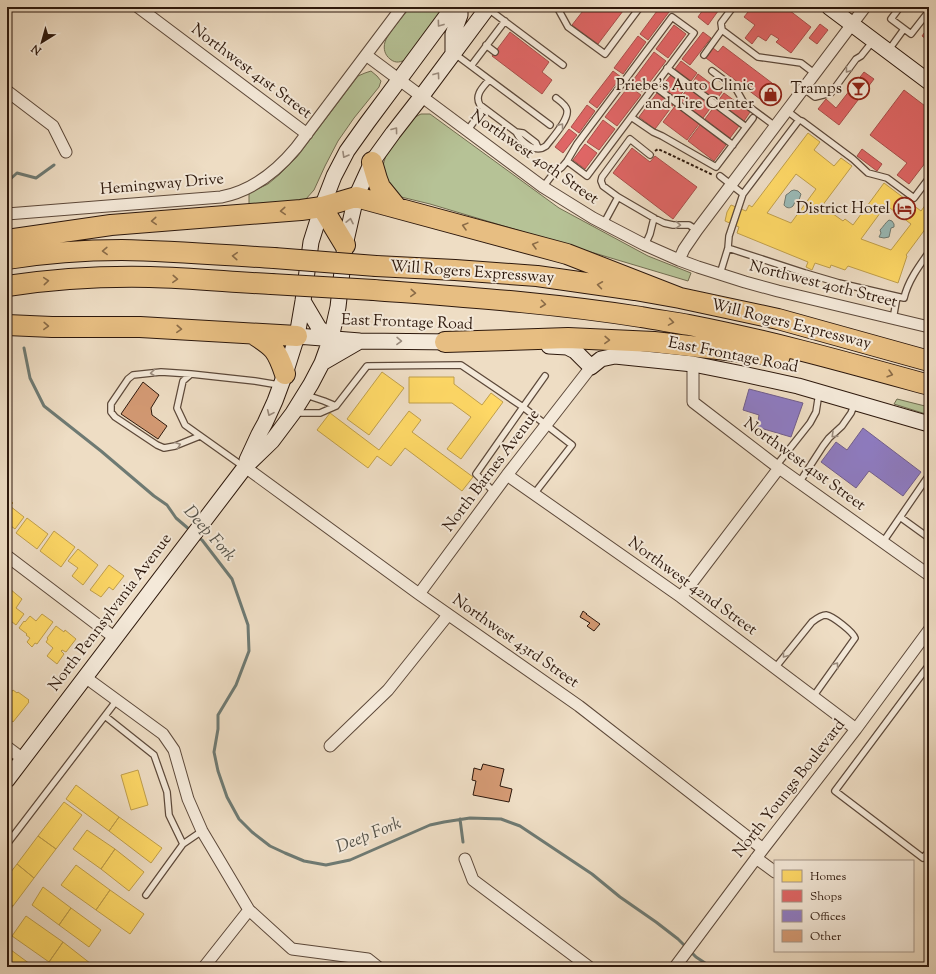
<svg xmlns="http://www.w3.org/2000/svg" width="936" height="974" font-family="'Sorts Mill Goudy',serif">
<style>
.green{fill:#b6c296;stroke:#726d51}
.water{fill:#9abbb8;stroke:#6e7a73}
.homes{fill:#ffd966;stroke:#c09f4b;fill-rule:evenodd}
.shops{fill:#e06666;stroke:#aa4f4b}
.offices{fill:#8e7cc3;stroke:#715e8c}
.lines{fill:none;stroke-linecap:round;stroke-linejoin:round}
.stream{stroke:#6e7a73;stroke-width:3}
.building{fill:#d49a74;stroke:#2d180c}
.lane-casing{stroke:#5d493a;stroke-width:8}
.street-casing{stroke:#5d493a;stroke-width:13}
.secondary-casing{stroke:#2d180c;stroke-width:17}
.highway-casing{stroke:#2d180c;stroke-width:22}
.path{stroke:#2d180c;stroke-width:2;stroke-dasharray:3 2;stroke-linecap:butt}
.lane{stroke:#f4e9d9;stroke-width:5.5}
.street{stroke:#f4e9d9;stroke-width:11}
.secondary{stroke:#f4e9d9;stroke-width:15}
.highway{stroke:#e7be82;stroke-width:20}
.highway-bridge-casing{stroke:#2d180c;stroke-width:22;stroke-linecap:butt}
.highway-bridge{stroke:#e7be82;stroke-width:20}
.oneway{stroke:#9a8b7d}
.oneway2{stroke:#8a6b47}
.labels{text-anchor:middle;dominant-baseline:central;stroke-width:4;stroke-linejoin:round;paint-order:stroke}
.street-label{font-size:16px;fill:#2d180c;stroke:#f4e9d9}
.poi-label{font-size:16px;fill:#2d180c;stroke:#f4e9d9;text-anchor:end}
.water-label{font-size:17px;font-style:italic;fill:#535148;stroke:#f4e9d9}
</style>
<rect width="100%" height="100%" fill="#eeddc4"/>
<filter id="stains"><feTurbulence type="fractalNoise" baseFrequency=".005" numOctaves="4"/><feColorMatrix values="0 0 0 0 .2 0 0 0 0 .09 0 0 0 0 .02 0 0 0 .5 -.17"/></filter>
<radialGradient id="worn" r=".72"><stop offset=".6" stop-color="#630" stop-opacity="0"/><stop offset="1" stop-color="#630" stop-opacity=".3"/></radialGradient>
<path class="green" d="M 410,7 L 446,7 L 407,59 C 401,62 396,64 390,59 C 385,55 383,49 385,42 C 386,36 405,14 410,7 Z
M 371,71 L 377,76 L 381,81 L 379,87 L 354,118 L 338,141 L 325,166 L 314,190 L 305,200 L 249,207 L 249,193 L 268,184 L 280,174 L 297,157 L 358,76 L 365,73 Z
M 421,114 L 430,114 L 559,208 L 648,256 L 691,273 L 688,281 L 430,204 L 397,196 L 386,185 L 382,169 L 386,155 L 413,118 Z
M 897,399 L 929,407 L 929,415 L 894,404 Z"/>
<path class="water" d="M 794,190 L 798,191 L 801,194 L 799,200 L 795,202 L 793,206 C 790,209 786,208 784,205 L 786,195 L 789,193 L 791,191 Z
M 889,220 L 892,221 L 894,224 L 894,227 L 891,228 L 889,237 L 884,238 L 879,237 L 881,233 L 880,230 C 884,226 885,223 889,220 Z"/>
<path class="homes" d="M 808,133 L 820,142 L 814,150 L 834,166 L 841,158 L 852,166 L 822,206 L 843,221 L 845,219 L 853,225 L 884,183 L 921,211 L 929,200 L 929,224 L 906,255 L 907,256 L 898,283 L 848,266 L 845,270 L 831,265 L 830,268 L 815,263 L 812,270 L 806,267 L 808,262 L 737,233 L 739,227 L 725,221 L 727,212 L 731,205 L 746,211 L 749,205 L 752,207 ZM 796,174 L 816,189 L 791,223 L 767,213 ZM 886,205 L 911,224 L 891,250 L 861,239 Z
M 382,372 L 404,388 L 369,435 L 347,419 Z
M 409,377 L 454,377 L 454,384 L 482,405 L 491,393 L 503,402 L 461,459 L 447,449 L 471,417 L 452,403 L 409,403 Z
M 409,411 L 421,420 L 412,432 L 473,477 L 462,491 L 405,448 L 391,466 L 377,456 L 368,468 L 317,430 L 330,413 L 379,450 Z
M 7,498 L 13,503 L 10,506 L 24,517 L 15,529 L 7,523 Z
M 27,518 L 48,534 L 37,549 L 16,533 Z
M 54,531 L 75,547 L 61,567 L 40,551 Z
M 78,549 L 98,565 L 83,585 L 72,576 L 78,568 L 68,561 Z
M 109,565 L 124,576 L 113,590 L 109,587 L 101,597 L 90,590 Z
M 10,589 L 22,599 L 16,608 L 24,614 L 16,625 L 7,618 L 7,593 Z
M 42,614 L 53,622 L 37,644 L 35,643 L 32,647 L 27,642 L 30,638 L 26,635 L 27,634 L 19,628 L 24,621 L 25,622 L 30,616 L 36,621 Z
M 56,626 L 64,632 L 65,630 L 76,639 L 66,652 L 62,650 L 61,651 L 64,654 L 57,664 L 47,656 L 53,648 L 46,642 L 48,639 L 47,638 Z
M 13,690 L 17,693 L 18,692 L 29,700 L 28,701 L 29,702 L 13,722 L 7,718 L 7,698 Z
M 138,770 L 148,805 L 131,810 L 121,775 Z
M 76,785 L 119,817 L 109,831 L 66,799 Z
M 64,802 L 82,815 L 56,849 L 38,836 Z
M 119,817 L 162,848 L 151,863 L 109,831 Z
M 87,830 L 115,849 L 101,869 L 73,849 Z
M 38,836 L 56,849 L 34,878 L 17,864 Z
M 115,849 L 144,872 L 129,891 L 101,869 Z
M 17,864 L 34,878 L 13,906 L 7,901 L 7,877 Z
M 76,865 L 110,890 L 96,910 L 61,885 Z
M 43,887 L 71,908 L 59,925 L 32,905 Z
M 110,890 L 144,914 L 130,934 L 96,910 Z
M 7,901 L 13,906 L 7,914 Z
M 71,908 L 101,930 L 89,947 L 59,925 Z
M 26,916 L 63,942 L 49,962 L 12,936 Z
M 63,942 L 95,967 L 55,967 L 49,962 Z
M 7,947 L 30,964 L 28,967 L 7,967 Z"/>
<path class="shops" d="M 586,7 L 626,7 L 598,44 L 572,25 Z
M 660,7 L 670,7 L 672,8 L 648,40 L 640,34 Z
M 705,7 L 721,7 L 708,25 L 698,17 Z
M 752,7 L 785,7 L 811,27 L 791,53 L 776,42 L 779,39 L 771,34 L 766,41 L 758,36 L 752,44 L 745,38 L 755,25 L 744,17 Z
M 820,24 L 828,30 L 817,44 L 809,38 Z
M 674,25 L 686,34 L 668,58 L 656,49 Z
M 929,26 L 929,41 L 922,36 Z
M 510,32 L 549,62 L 542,72 L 552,80 L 542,94 L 492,56 Z
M 703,32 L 711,38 L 690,65 L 682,59 Z
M 638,36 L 646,42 L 623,74 L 614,68 Z
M 723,46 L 772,83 L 760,99 L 706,58 L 713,48 L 718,52 Z
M 654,52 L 666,61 L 642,92 L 631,83 Z
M 681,61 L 697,73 L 691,81 L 675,69 Z
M 613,71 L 621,77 L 597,108 L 589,102 Z
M 864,72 L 874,79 L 839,125 L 818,109 L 826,99 L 836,108 Z
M 698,74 L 722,92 L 716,100 L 692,83 Z
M 671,75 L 687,87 L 677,99 L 661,87 Z
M 629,86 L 641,95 L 617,126 L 605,117 Z
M 688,88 L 712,106 L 703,118 L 679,100 Z
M 904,90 L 929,109 L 929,158 L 909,184 L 897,175 L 907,163 L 870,135 Z
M 657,93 L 673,105 L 655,129 L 639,117 Z
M 724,93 L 750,112 L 744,121 L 718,101 Z
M 587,105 L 595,111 L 579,133 L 571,127 Z
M 675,106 L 699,124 L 687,140 L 663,122 Z
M 714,107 L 739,126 L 730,138 L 705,119 Z
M 603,120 L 615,129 L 599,150 L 587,142 Z
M 700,125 L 726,145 L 714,161 L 688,141 Z
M 569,129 L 577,135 L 563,153 L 555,147 Z
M 585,144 L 597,153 L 585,169 L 573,160 Z
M 632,148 L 650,162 L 655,156 L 697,187 L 673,219 L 613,173 Z
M 862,149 L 882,164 L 877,171 L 857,156 Z"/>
<path class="offices" d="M 749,389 L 803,403 L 791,437 L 757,427 L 759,415 L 743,410 Z
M 863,428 L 921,472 L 903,496 L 869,471 L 856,488 L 821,462 L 836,442 L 847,450 Z"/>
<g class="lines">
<path class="stream" d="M 7,182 L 17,173 L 36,178 L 54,165
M 24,348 L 30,378 L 44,406 L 101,451 L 154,496 L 167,505 L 176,518 L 190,530
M 197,537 L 202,540 L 232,579 L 248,625 L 249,651 L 236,685 L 218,715 L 218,729 L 214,752 L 218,771 L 227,797 L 239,819 L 252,832 L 270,846 L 285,853 L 304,861 L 326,865 L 350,860 L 430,825 L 444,822 L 470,818 L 501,819 L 520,826 L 592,874 L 620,897 L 656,922 L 678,939 L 686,947
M 460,819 L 463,842
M 690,951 L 696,957 L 711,967"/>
</g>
<path class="building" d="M 143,382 L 159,395 L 151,408 L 152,415 L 167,426 L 158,439 L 121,414 Z
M 583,611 L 587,614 L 586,614 L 600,624 L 594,631 L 587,626 L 590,623 L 580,617 Z
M 483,764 L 504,769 L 500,786 L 512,789 L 509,802 L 473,795 L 476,781 L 472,780 L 474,768 L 481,770 Z"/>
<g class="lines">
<defs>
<path id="lane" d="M 557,7 L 568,27 L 605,54 L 640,7
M 733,7 L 721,23 L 722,30 L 758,57 L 801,63 L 814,73
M 900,7 L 891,19 L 911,34 L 929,11
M 487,8 L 563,65
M 486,45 L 495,52
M 888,51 L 904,29
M 455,54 L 550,125
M 704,55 L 722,30
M 471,66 L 505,21
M 667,68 L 746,127
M 712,71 L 736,89 L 744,103 L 775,126
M 489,80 C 483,87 474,95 480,105 L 516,132 C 521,142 535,154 546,146 C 552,138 569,120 567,110 C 566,105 560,101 556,98
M 654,86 L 733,145
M 803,88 L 815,97 L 831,93 L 856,59 L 861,56 L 873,41
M 786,110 L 799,120
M 631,117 L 653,132 L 662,136 L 716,167 L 753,118
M 467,131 L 484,108
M 516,132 L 523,133 L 536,143 L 538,148
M 650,155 L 630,139 L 602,177 L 601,181 L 603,186 L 618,197 L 654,218 L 664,223 L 673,225 L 689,225 L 697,230
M 720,176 L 743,194 L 729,236 L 728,248 L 720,274
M 543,187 L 553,174 L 562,167 L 567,161 L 577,144 L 672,17 L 694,33 L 587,176 L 567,161
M 743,194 L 799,120 L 802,121 L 853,159 L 868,173 L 887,178 L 914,198 L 929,178
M 604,223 L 618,197
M 645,245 L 650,234 L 654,218
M 728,248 L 805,273 L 839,283 L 904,298 C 908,281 919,266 929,252
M 893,319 L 897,297
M 191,374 L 161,372 L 133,375 L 128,379 L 111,404 L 111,412 L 115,417 L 157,445 L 164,448 L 175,446 L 200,436
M 306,395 L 324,401 L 336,406
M 295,413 L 320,413 L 336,406 L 367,366 L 461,365 L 523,407 L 476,474 L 494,492
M 776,466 L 810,423 L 816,412 L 819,393
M 244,467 L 185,425 L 177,408 L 183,381 L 191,374 L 255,381 L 279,385
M 799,483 L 823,446 L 829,438 L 842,426 L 851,413 L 855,403
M 534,494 L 572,445 L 523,407 L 545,376
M 900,517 L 929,538
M 883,542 L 929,475
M 929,665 L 835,791 L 923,858 L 929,851
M 775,668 L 812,622 C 816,619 821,615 826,615 C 833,616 853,632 855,638 L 813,697
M 105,716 L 154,755 L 167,792 L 169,815 L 183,844 L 146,895
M 7,844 L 117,700
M 183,844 L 202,831"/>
<path id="street" d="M 138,7 L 307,134
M 366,55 L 543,187 L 593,218 L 645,245 L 679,260 L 698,267 L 745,282 L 778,291 L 929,327
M 7,91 L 53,126 L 66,152
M 7,214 L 221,197 C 252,191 276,172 296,148 L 402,7
M 679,260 L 684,249 L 697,230 L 865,7
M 693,364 L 693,402 L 779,468 L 929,575
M 245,467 L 419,594 L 579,706 L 763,849
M 507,475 L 681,597 L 856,729
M 7,556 L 115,638
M 419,594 L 507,475 L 591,367
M 681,597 L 779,468
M 85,677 L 163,734 L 174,750 L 188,799 L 202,831 L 249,910 L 292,949 L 368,959 L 378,967
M 330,746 L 388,690 L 448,615
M 7,747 L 23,759
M 756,858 L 775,872
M 465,859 L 473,880 L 589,967
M 204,967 L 249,910
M 675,967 L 763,849 L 856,729 L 929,630"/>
<path id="secondary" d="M 829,7 L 929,82
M 453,53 L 453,34 L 460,15 L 460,7
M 303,301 L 319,328 L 331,338
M 297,336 L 360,341 L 455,342
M 549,346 L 567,347 L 575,351 L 591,367 L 601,359 L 615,356 L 693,364 L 743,374 L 798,386 L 929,424
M 322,363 L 360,341
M 247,460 L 259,434 L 265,423 L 275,401 L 285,374 L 297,336 L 303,301 L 311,242 L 322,207 L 334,176 L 347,151 L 367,123 L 399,80 L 453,7
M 7,780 L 245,467 L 272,441 L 293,413 L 311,384 L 322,363 L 331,338 L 338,307 L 345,245 L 353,210 L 356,197 L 372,162 L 393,133 L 421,97 L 488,7"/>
<path id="highway" d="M 372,162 L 377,179 L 380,187 L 397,208
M 322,207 L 345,245
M 7,240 L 111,225 L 301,210 L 322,207 L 356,197 L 567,254 L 680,298
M 7,259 C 45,253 84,250 122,250 C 173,251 223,255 274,258
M 376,266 L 455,270 L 537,276 L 635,290 L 680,298 L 778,319 L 929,361
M 7,286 C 54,279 102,276 150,277 C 190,278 231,282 271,284
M 374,290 C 464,297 553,303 641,317 C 657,320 673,322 689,325 C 771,341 849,363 929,385
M 7,325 L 52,327 L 140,327 L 297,336
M 253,334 C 274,347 277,350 285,374
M 445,342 L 568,338 L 654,342 L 780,356"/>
</defs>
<use href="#lane" class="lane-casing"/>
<use href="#street" class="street-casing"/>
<use href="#secondary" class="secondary-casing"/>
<use href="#highway" class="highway-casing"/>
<path class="path" d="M 655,151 L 658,149 L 671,155 L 713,175"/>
<use href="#lane" class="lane"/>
<use href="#street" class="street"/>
<use href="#secondary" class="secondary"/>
<use href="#highway" class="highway"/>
<defs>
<path id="highway-bridge" d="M 274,258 L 376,266
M 271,284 L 374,290"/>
</defs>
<use href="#highway-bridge" class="highway-bridge-casing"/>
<use href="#highway-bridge" class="highway-bridge"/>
</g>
<defs><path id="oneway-chevron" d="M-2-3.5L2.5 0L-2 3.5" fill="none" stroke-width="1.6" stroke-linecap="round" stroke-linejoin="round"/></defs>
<g class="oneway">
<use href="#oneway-chevron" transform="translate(440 24) rotate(126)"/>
<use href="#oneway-chevron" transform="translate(848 70) rotate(127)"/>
<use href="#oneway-chevron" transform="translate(437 75) rotate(-54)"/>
<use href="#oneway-chevron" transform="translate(561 126) rotate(-53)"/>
<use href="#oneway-chevron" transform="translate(395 130) rotate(-53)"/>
<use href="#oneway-chevron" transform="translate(345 155) rotate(120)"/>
<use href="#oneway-chevron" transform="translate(350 221) rotate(-78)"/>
<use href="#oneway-chevron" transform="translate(678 225) rotate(3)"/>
<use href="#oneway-chevron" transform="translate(399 341) rotate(1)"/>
<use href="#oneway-chevron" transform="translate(153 373) rotate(174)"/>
<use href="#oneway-chevron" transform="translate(270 413) rotate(114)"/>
<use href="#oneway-chevron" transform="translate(834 435) rotate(136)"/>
<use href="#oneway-chevron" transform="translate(178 445) rotate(-20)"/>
<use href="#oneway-chevron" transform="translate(785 655) rotate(128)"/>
<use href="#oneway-chevron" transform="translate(836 665) rotate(-54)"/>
</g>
<g class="oneway2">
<use href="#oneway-chevron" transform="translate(283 211) rotate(176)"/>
<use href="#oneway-chevron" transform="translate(154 221) rotate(176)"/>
<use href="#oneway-chevron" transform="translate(465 226) rotate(-165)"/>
<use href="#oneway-chevron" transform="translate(535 245) rotate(-165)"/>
<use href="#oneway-chevron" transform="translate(105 251) rotate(178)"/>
<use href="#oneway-chevron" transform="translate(235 256) rotate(-176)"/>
<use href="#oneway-chevron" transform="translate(175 279) rotate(3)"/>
<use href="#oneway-chevron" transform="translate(46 281) rotate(-5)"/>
<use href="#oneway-chevron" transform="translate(600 285) rotate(-172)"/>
<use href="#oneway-chevron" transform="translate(413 293) rotate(4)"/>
<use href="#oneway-chevron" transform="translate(543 304) rotate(7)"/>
<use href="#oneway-chevron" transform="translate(671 322) rotate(9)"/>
<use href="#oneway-chevron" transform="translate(46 326) rotate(2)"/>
<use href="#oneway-chevron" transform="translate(179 329) rotate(3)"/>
<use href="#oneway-chevron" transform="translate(607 340) rotate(2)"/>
<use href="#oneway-chevron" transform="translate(890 374) rotate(16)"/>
</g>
<defs>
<symbol id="bar-ring" viewBox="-11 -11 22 22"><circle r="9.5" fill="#f4e9d9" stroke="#8f2418" stroke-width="1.5"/><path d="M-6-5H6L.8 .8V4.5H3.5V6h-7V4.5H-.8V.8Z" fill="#8f2418"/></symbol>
<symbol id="shop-ring" viewBox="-11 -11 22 22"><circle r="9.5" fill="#f4e9d9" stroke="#8f2418" stroke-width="1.5"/><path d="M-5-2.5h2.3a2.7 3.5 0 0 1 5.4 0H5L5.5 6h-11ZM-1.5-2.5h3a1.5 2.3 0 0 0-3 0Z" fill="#8f2418"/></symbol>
<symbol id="hotel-ring" viewBox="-11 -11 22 22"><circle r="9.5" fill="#f4e9d9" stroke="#8f2418" stroke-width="1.5"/><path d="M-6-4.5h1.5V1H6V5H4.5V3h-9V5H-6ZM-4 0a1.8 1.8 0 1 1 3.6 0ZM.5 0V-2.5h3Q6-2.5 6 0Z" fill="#8f2418"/></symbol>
</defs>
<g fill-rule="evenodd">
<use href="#bar-ring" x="846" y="76" width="25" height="25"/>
<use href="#shop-ring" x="758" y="82" width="25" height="25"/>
<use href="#hotel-ring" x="892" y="196" width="25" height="25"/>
</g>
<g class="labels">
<g class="street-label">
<text transform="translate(251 72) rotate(37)">Northwest 41st Street</text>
<text transform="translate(534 158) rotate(35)">Northwest 40th Street</text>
<text transform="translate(162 185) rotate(-5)">Hemingway Drive</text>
<text transform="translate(472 273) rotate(4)">Will Rogers Expressway</text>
<text transform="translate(823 285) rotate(14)">Northwest 40th Street</text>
<text transform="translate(407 323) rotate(2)">East Frontage Road</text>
<text transform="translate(791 325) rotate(14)">Will Rogers Expressway</text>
<text transform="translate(733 356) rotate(11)">East Frontage Road</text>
<text transform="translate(804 465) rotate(36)">Northwest 41st Street</text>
<text transform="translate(492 471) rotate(-53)">North Barnes Avenue</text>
<text transform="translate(692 587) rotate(36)">Northwest 42nd Street</text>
<text transform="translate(111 613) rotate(-53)">North Pennsylvania Avenue</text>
<text transform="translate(515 642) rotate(35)">Northwest 43rd Street</text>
<text transform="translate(790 789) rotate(-52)">North Youngs Boulevard</text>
</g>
<g class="poi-label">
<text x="754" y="86">Priebe's Auto Clinic<tspan x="754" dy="18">and Tire Center</tspan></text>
<text x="842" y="89">Tramps</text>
<text x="890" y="209">District Hotel</text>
</g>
<g class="water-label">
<text transform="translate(209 534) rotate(48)">Deep Fork</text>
<text transform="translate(369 836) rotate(-22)">Deep Fork</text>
</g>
</g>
<rect width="936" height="974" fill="none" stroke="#eeddc4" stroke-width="24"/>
<rect x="8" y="8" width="920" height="958" fill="none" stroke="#2d180c" stroke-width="2"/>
<rect x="12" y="12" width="912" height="950" fill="none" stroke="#2d180c"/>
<rect x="774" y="860" width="140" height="92" fill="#f4e9d9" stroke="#a49587"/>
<rect x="782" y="870" width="20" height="12" fill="#ffd966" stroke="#a49587"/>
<text x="810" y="880" font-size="12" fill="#2d180c">Homes</text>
<rect x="782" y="890" width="20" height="12" fill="#e06666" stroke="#a49587"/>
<text x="810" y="900" font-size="12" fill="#2d180c">Shops</text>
<rect x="782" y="910" width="20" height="12" fill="#8e7cc3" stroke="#a49587"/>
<text x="810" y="920" font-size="12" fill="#2d180c">Offices</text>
<rect x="782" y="930" width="20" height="12" fill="#d49a74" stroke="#a49587"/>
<text x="810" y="940" font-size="12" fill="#2d180c">Other</text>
<g transform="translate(42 42) rotate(217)" stroke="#f4e9d9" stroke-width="3" paint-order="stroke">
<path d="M0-3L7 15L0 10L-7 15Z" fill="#2d180c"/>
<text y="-6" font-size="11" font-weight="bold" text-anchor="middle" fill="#2d180c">N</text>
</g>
<rect width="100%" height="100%" filter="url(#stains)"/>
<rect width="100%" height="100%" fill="url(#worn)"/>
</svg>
